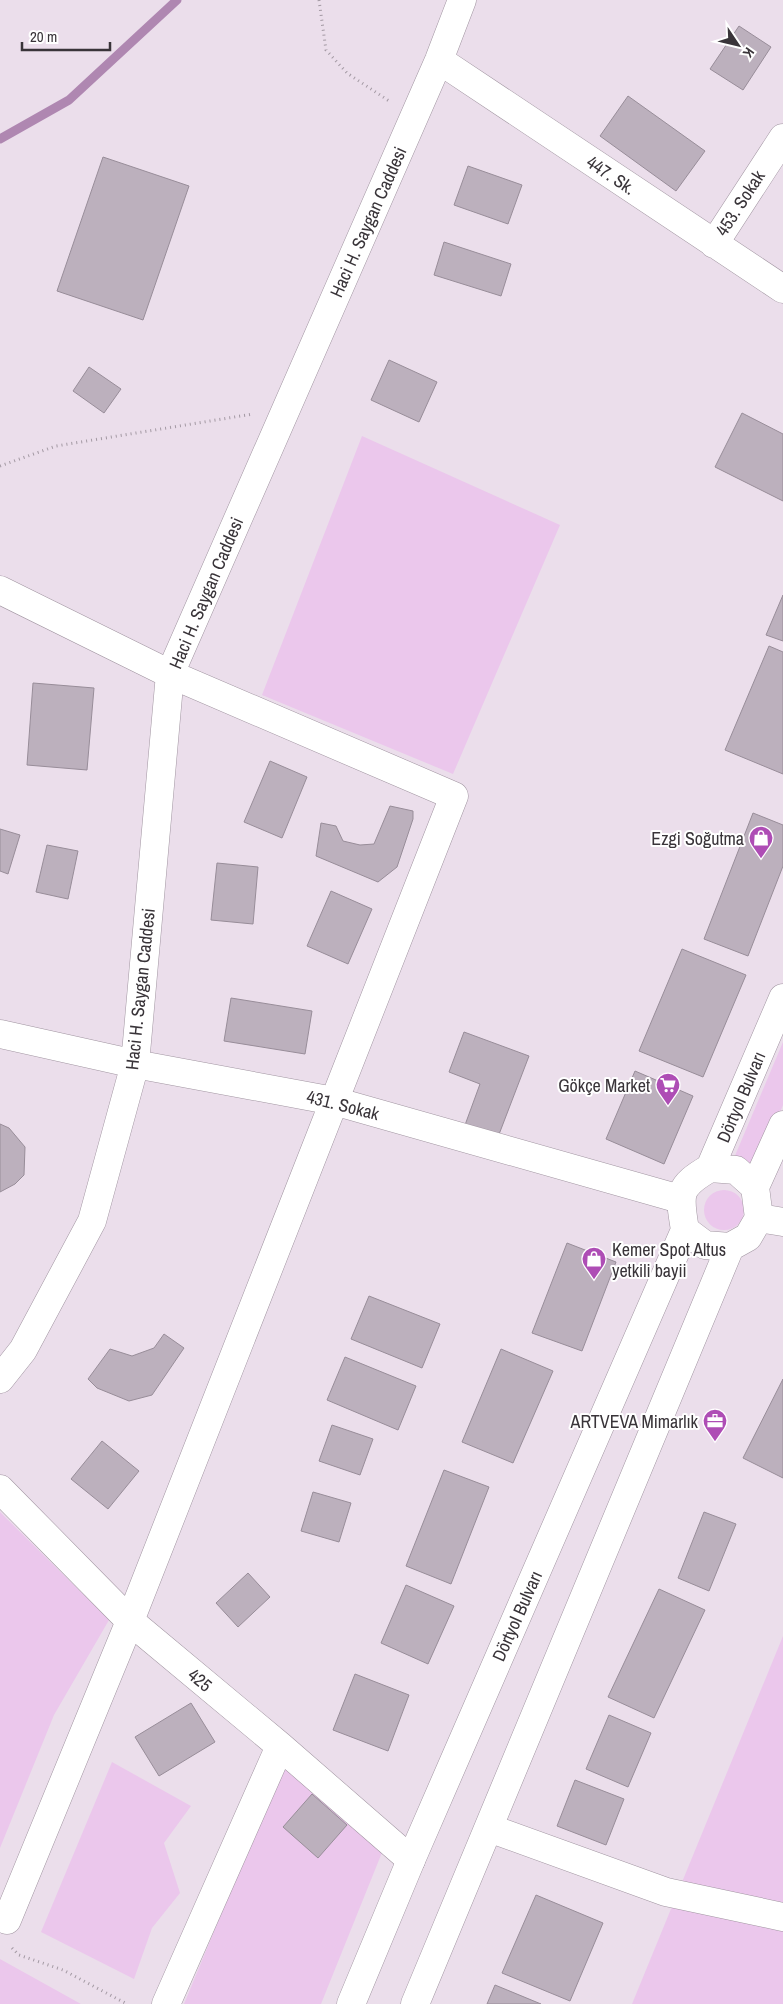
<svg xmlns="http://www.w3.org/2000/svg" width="783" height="2004" font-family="'Archivo Narrow',sans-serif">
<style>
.green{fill:#ebc7ec}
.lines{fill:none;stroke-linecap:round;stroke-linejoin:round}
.stream{stroke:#af87b1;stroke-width:9}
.building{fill:#bcb0bd;stroke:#988d99}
.minor-casing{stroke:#a195a1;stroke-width:29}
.major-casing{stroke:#a195a1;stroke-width:29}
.path{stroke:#a399a3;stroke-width:3;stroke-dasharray:1 4;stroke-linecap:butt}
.minor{stroke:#fff;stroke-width:28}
.major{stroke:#fff;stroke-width:28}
.labels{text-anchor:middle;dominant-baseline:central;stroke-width:4;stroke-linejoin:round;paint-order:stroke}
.street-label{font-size:18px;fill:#393439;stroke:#fff}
.poi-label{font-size:18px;fill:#393439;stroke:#fff;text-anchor:end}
</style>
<rect width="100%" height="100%" fill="#ebdeeb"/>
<path class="green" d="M 362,436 L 560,525 L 453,774 L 262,695 Z
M 783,1042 L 783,1105 L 757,1167 L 734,1158 Z
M704 1210a20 20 0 1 1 40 0a20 20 0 1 1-40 0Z
M 0,1512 L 109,1620 L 54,1715 L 0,1848 Z
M 783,1636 L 783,2004 L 632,2004 Z
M 112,1762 L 191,1806 L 164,1843 L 180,1893 L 152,1928 L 134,1979 L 41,1932 Z
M 284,1762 L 383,1850 L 321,2004 L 184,2004 Z
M 0,1959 L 81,2004 L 0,2004 Z"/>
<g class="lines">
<path class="stream" d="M 0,139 L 69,100 L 177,0"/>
</g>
<path class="building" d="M 739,26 L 771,47 L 743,90 L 710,69 Z
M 628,96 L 705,151 L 676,191 L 600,136 Z
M 103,157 L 189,186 L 143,320 L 57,291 Z
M 468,166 L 522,185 L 508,224 L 454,205 Z
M 444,242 L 511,264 L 501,296 L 434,275 Z
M 389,360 L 437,382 L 419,422 L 371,400 Z
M 89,367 L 121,389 L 104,413 L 73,391 Z
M 742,413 L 783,434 L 783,501 L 715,467 Z
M 783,595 L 783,641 L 766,635 Z
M 769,646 L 783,652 L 783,774 L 725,750 Z
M 33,683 L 94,688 L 87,770 L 27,765 Z
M 270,761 L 307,777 L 282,838 L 244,822 Z
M 390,806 L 413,811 L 413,819 L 397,867 L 378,882 L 316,856 L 321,823 L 336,826 L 343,841 L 360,845 L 374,844 Z
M 753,813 L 783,825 L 783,866 L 748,956 L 704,939 Z
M 0,829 L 20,835 L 8,874 L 0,871 Z
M 47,845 L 78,851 L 68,899 L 36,892 Z
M 217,863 L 258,867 L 253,924 L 211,920 Z
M 331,891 L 372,909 L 348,964 L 307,946 Z
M 682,949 L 746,975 L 703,1077 L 639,1051 Z
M 231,998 L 312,1011 L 305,1054 L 224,1041 Z
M 464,1032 L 529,1056 L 498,1137 L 465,1125 L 480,1084 L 449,1072 Z
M 635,1071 L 693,1096 L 664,1164 L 606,1139 Z
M 0,1124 L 9,1128 L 25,1147 L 24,1175 L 15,1184 L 0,1192 Z
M 567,1243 L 616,1262 L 582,1351 L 532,1333 Z
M 369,1296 L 440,1324 L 422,1368 L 351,1339 Z
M 164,1334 L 184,1348 L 152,1395 L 129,1401 L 97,1388 L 88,1379 L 110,1349 L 132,1356 L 154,1348 Z
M 501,1349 L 553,1371 L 513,1463 L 462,1442 Z
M 345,1357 L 416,1386 L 398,1430 L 327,1400 Z
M 783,1379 L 783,1478 L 743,1458 Z
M 332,1425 L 373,1439 L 360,1475 L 319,1461 Z
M 102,1441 L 139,1471 L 108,1509 L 71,1479 Z
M 444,1470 L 489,1487 L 451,1584 L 406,1566 Z
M 313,1492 L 351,1503 L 339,1542 L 301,1531 Z
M 704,1512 L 736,1524 L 709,1591 L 678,1578 Z
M 248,1573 L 270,1597 L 238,1627 L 216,1603 Z
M 406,1585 L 454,1606 L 428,1664 L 381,1643 Z
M 659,1589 L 705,1610 L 654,1718 L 608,1697 Z
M 355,1674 L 409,1695 L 388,1751 L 333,1730 Z
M 191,1703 L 215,1742 L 159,1776 L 135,1737 Z
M 609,1715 L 651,1733 L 628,1787 L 586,1769 Z
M 575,1780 L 624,1799 L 606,1845 L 557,1826 Z
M 312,1794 L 347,1825 L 318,1858 L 283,1827 Z
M 536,1895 L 603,1923 L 570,2001 L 502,1973 Z
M 495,1985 L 541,2004 L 487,2004 Z"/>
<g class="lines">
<defs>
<path id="minor" d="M 439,60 L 783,289
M 714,244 L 783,138
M 0,590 L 170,674 L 454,796 L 130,1621 L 7,1920
M 0,1034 L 135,1064 L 334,1101 L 680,1199
M 759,1218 L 783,1222
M 0,1379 L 23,1350 L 92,1221 L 135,1064 L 170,674 L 439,60 L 462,0
M 0,1489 L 130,1621 L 280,1746 L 411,1860
M 489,1828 L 666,1892 L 783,1917
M 166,2004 L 280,1746"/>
<path id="major" d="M 710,1168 L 736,1170 L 755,1187 L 759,1218 L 748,1237 L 730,1247 L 705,1245 L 685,1230 C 679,1194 677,1187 710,1168 Z
M 710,1168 L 783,998
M 755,1187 L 783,1125
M 351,2004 L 411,1860 L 685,1230
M 415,2004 L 730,1247"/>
</defs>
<use href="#minor" class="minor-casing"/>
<use href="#major" class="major-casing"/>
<path class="path" d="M 319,0 L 326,50 L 347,73 L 389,101
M 0,466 L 56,446 L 253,414
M 12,1948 L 19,1955 L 63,1970 L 127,2004"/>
<use href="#minor" class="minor"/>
<use href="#major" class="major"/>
</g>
<defs>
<symbol id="shop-pin" viewBox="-11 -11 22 30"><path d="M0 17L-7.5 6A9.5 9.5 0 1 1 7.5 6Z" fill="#ae4db5" stroke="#fff"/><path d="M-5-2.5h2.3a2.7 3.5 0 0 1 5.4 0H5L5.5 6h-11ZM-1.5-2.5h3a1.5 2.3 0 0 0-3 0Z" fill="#fff"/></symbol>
<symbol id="supermarket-pin" viewBox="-11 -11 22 30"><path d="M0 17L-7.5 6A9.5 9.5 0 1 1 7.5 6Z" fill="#ae4db5" stroke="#fff"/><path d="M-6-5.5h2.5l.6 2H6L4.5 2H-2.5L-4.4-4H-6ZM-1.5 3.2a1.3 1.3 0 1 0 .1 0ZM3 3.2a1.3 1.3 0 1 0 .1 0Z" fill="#fff"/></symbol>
<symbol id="office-pin" viewBox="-11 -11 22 30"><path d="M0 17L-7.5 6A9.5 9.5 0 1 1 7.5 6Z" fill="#ae4db5" stroke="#fff"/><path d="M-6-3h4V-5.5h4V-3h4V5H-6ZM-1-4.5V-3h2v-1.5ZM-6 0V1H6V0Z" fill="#fff"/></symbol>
</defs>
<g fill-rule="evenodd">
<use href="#shop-pin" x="747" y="824" width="28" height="38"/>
<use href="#supermarket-pin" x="654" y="1071" width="28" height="38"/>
<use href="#shop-pin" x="580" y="1245" width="28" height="38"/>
<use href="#office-pin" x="701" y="1407" width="28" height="38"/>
</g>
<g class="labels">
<g class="street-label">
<text transform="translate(611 175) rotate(34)">447. Sk.</text>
<text transform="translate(740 203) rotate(-57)">453. Sokak</text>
<text transform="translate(368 222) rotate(-66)">Haci H. Saygan Caddesi</text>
<text transform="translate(206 593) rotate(-67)">Haci H. Saygan Caddesi</text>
<text transform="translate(140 989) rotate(-84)">Haci H. Saygan Caddesi</text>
<text transform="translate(741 1097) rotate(-67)">Dörtyol Bulvarı</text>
<text transform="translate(343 1105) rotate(14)">431. Sokak</text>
<text transform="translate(517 1616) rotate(-66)">Dörtyol Bulvarı</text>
<text transform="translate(200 1680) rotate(40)">425</text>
</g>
<g class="poi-label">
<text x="744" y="838">Ezgi Soğutma</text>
<text x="650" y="1085">Gökçe Market</text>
<text x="612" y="1249" text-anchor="start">Kemer Spot Altus<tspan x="612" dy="21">yetkili bayii</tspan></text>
<text x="698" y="1421">ARTVEVA Mimarlık</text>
</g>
</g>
<g transform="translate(738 45) rotate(125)" stroke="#ffffff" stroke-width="4" paint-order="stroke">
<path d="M0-4L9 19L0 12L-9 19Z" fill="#393439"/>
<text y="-8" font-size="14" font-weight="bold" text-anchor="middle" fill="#393439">K</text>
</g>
<path d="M22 42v8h88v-8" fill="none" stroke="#393439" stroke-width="2.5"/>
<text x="30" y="42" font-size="15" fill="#393439" stroke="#ffffff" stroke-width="4" paint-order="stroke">20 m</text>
</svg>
